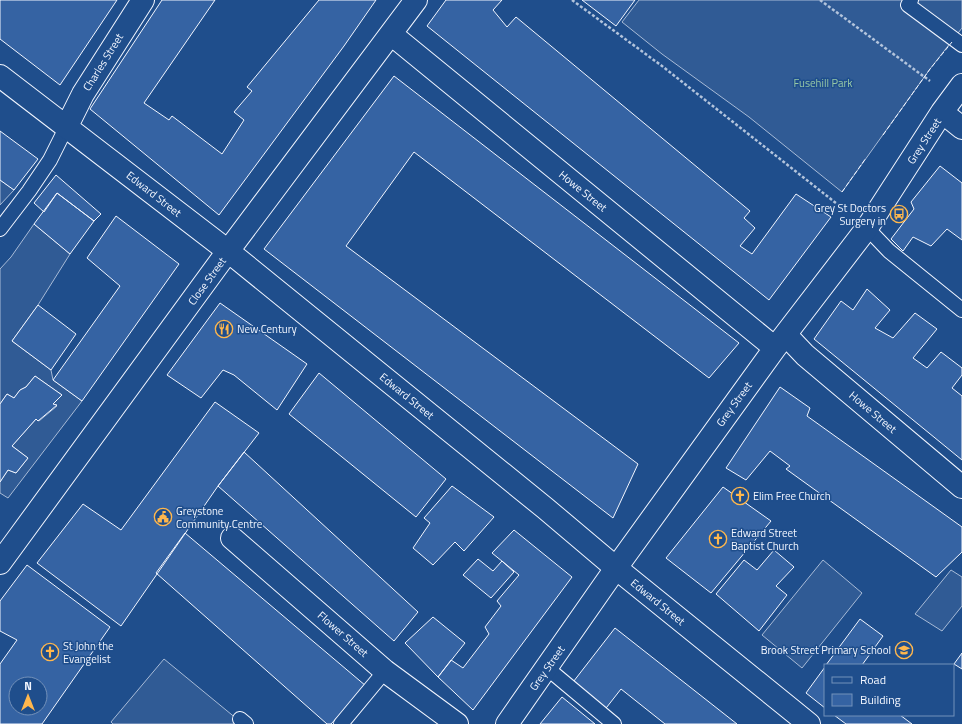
<svg xmlns="http://www.w3.org/2000/svg" width="962" height="724" font-family="'Titillium Web',sans-serif">
<style>
.built{fill:#305b95;stroke:#a8bbd7}
.building{fill:#3563a3;stroke:#f2f6ff;fill-rule:evenodd}
.lines{fill:none;stroke-linecap:round;stroke-linejoin:round}
.service-casing{stroke:#f2f6ff;stroke-width:16}
.minor-casing{stroke:#f2f6ff;stroke-width:24}
.path{stroke:#b3c4dc;stroke-width:2.5;stroke-dasharray:3 2;stroke-linecap:butt}
.service{stroke:#1f4e8c;stroke-width:14}
.minor{stroke:#1f4e8c;stroke-width:22}
.fence{stroke:#f2f6ff;stroke-width:1;stroke-dasharray:5 2;stroke-linecap:butt}
.labels{text-anchor:middle;dominant-baseline:central;stroke-width:3;stroke-linejoin:round;paint-order:stroke}
.street-label{font-size:11px;fill:#f2f6ff;stroke:#1f4e8c}
.park-label{font-size:11px;fill:#97c8a6;stroke:#1f4e8c}
.poi-label{font-size:11px;fill:#f2f6ff;stroke:#1f4e8c;text-anchor:start}
</style>
<rect width="100%" height="100%" fill="#1f4e8c"/>
<path class="built" d="M 639,0 L 962,0 L 962,28 L 930,69 L 842,192 L 749,117 L 662,54 L 622,22 Z
M 0,180 L 14,190 L 0,205 Z
M 34,224 L 70,254 L 38,305 L 12,341 L 51,370 L 53,380 L 82,401 L 8,498 L 0,493 L 0,482 L 8,470 L 16,473 L 28,458 L 12,446 L 36,419 L 39,421 L 57,406 L 53,404 L 62,395 L 35,376 L 26,387 L 20,390 L 14,398 L 7,394 L 0,404 L 0,269 L 11,257 Z
M 823,560 L 862,593 L 802,668 L 762,635 Z
M 951,570 L 962,577 L 962,606 L 942,631 L 915,614 Z
M 164,659 L 243,724 L 113,724 L 111,722 Z"/>
<path class="building" d="M 0,0 L 117,0 L 60,85 L 0,39 Z
M 162,0 L 215,0 L 144,103 L 169,120 L 172,116 L 222,154 L 244,120 L 234,112 L 252,91 L 247,87 L 319,0 L 376,0 L 344,46 L 219,215 L 90,109 Z
M 446,0 L 502,0 L 493,10 L 507,27 L 516,17 L 750,211 L 744,218 L 755,228 L 740,246 L 752,254 L 796,194 L 831,217 L 769,300 L 427,26 Z
M 582,0 L 635,0 L 616,26 Z
M 394,76 L 739,343 L 709,378 L 414,152 L 346,246 L 638,464 L 613,518 L 264,249 Z
M 0,131 L 38,159 L 14,190 L 0,180 Z
M 940,166 L 962,183 L 962,240 L 947,229 L 931,246 L 913,237 L 903,251 L 891,239 L 914,209 L 911,202 Z
M 56,175 L 101,214 L 94,221 L 57,193 L 44,212 L 34,203 Z
M 57,193 L 94,221 L 70,254 L 34,224 Z
M 116,216 L 179,264 L 82,401 L 53,380 L 120,286 L 87,258 Z
M 867,289 L 890,310 L 875,328 L 893,338 L 915,313 L 937,329 L 913,358 L 927,368 L 941,352 L 962,368 L 962,375 L 952,388 L 962,396 L 962,460 L 814,339 L 841,301 L 853,310 Z
M 220,303 L 307,364 L 277,410 L 234,375 L 223,370 L 201,398 L 167,375 Z
M 38,305 L 76,334 L 51,370 L 12,341 Z
M 319,373 L 446,479 L 416,517 L 289,414 Z
M 35,376 L 62,395 L 53,404 L 57,405 L 38,421 L 36,419 L 12,446 L 28,458 L 16,473 L 8,470 L 0,482 L 0,404 L 7,394 L 14,398 L 20,390 L 26,387 Z
M 780,387 L 810,408 L 807,416 L 962,527 L 962,552 L 936,577 L 786,469 L 790,466 L 770,451 L 746,480 L 726,468 Z
M 215,402 L 259,433 L 218,486 L 121,626 L 37,563 L 83,504 L 121,530 Z
M 244,452 L 418,612 L 394,641 L 218,486 Z
M 452,486 L 494,517 L 464,551 L 455,542 L 433,565 L 413,548 L 430,523 L 424,518 Z
M 723,487 L 771,521 L 711,593 L 666,558 Z
M 514,530 L 572,577 L 473,710 L 438,677 L 451,660 L 463,668 L 489,634 L 485,627 L 501,606 L 497,601 L 519,575 L 492,553 Z
M 185,533 L 366,686 L 331,724 L 327,724 L 156,573 Z
M 774,550 L 794,567 L 776,586 L 787,595 L 759,631 L 716,594 L 744,560 L 757,570 Z
M 478,559 L 493,571 L 502,561 L 514,572 L 491,598 L 463,575 Z
M 27,565 L 110,627 L 42,724 L 0,724 L 0,664 L 17,640 L 0,631 L 0,601 ZM 16,684 L 40,684 L 40,708 L 16,708 Z
M 433,617 L 465,643 L 438,677 L 405,643 Z
M 860,619 L 883,636 L 862,665 L 826,665 Z
M 615,628 L 737,724 L 665,724 L 621,689 L 603,712 L 570,686 Z
M 962,653 L 962,669 L 954,664 Z
M 825,667 L 825,708 L 806,693 Z
M 562,697 L 595,724 L 540,724 Z
M 834,715 L 900,715 L 912,724 L 846,724 Z"/>
<g class="lines">
<defs>
<path id="service" d="M 911,0 L 908,5 L 962,45
M 867,228 L 889,251 L 962,310
M 0,229 L 29,191 L 50,160 L 67,126
M 547,668 L 614,724
M 240,719 L 246,724
M 341,724 L 385,671"/>
<path id="minor" d="M 391,34 L 775,348
M 0,76 L 228,251 L 545,508 L 616,568 L 809,724
M 942,112 L 962,128
M 67,126 L 83,94 L 143,0
M 786,335 L 805,355 L 962,487
M 232,538 L 385,671 L 457,724
M 0,563 L 228,251 L 416,0
M 507,724 L 616,568 L 775,348 L 867,228 L 942,112 L 962,85"/>
</defs>
<use href="#service" class="service-casing"/>
<use href="#minor" class="minor-casing"/>
<path class="path" d="M 572,0 L 662,66 L 846,211
M 820,0 L 930,81"/>
<use href="#service" class="service"/>
<use href="#minor" class="minor"/>
<path class="fence" d="M 883,135 L 930,69 L 952,42
M 842,192 L 866,158"/>
</g>
<defs>
<symbol id="bus-ring" viewBox="-11 -11 22 22"><circle r="9.5" fill="#1f4e8c" stroke="#ffb74d" stroke-width="1.5"/><path d="M-5-6H5V4H4V6H2V4H-2V6H-4V4H-5ZM-3.5-4V0h7V-4ZM-3.5 1.2v1.5H-2V1.2ZM2 1.2v1.5H3.5V1.2Z" fill="#ffb74d"/></symbol>
<symbol id="restaurant-ring" viewBox="-11 -11 22 22"><circle r="9.5" fill="#1f4e8c" stroke="#ffb74d" stroke-width="1.5"/><path d="M-5-6h1v4h1v-4h1v4h1v-4h1v5L-1.5 .5V6h-2V.5L-5-1ZM5-6V6H3V1.5H1.5Q1.5-4 5-6Z" fill="#ffb74d"/></symbol>
<symbol id="church-ring" viewBox="-11 -11 22 22"><circle r="9.5" fill="#1f4e8c" stroke="#ffb74d" stroke-width="1.5"/><path d="M-1.2-6h2.4v3.5h3.3v2.4h-3.3V6h-2.4V-.1h-3.3v-2.4h3.3Z" fill="#ffb74d"/></symbol>
<symbol id="civic-ring" viewBox="-11 -11 22 22"><circle r="9.5" fill="#1f4e8c" stroke="#ffb74d" stroke-width="1.5"/><path d="M-.6-6.5H3V-4.5H.6V-3L4-1V1h2V6H-6V1h2V-1L-.6-3ZM-1.2 2.5V6h2.4V2.5Z" fill="#ffb74d"/></symbol>
<symbol id="school-ring" viewBox="-11 -11 22 22"><circle r="9.5" fill="#1f4e8c" stroke="#ffb74d" stroke-width="1.5"/><path d="M0-5L7-2L0 1L-7-2ZM-4 1L0 2.5L4 1V4Q0 6-4 4Z" fill="#ffb74d"/></symbol>
</defs>
<g fill-rule="evenodd">
<use href="#bus-ring" x="889" y="204" width="20" height="20"/>
<use href="#restaurant-ring" x="214" y="319" width="20" height="20"/>
<use href="#church-ring" x="730" y="486" width="20" height="20"/>
<use href="#civic-ring" x="153" y="507" width="20" height="20"/>
<use href="#church-ring" x="708" y="529" width="20" height="20"/>
<use href="#school-ring" x="894" y="640" width="20" height="20"/>
<use href="#church-ring" x="40" y="642" width="20" height="20"/>
</g>
<g class="labels">
<g class="street-label">
<text transform="translate(103 62) rotate(-58)">Charles Street</text>
<text transform="translate(924 141) rotate(-57)">Grey Street</text>
<text transform="translate(583 191) rotate(39)">Howe Street</text>
<text transform="translate(154 194) rotate(38)">Edward Street</text>
<text transform="translate(207 281) rotate(-54)">Close Street</text>
<text transform="translate(407 396) rotate(39)">Edward Street</text>
<text transform="translate(734 404) rotate(-54)">Grey Street</text>
<text transform="translate(873 412) rotate(40)">Howe Street</text>
<text transform="translate(658 602) rotate(39)">Edward Street</text>
<text transform="translate(343 634) rotate(41)">Flower Street</text>
<text transform="translate(547 668) rotate(-55)">Grey Street</text>
</g>
<g class="park-label">
<text x="823" y="83">Fusehill Park</text>
</g>
<g class="poi-label">
<text x="886" y="208" text-anchor="end">Grey St Doctors<tspan x="886" dy="13">Surgery in</tspan></text>
<text x="237" y="329">New Century</text>
<text x="753" y="496">Elim Free Church</text>
<text x="176" y="511">Greystone<tspan x="176" dy="13">Community Centre</tspan></text>
<text x="731" y="533">Edward Street<tspan x="731" dy="13">Baptist Church</tspan></text>
<text x="63" y="646">St John the<tspan x="63" dy="13">Evangelist</tspan></text>
<text x="891" y="650" text-anchor="end">Brook Street Primary School</text>
</g>
</g>
<rect x="824" y="664" width="130" height="52" fill="#1f4e8c" stroke="#7391ba"/>
<rect x="832" y="677" width="20" height="6" fill="#1f4e8c" stroke="#7391ba"/>
<text x="860" y="684" font-size="12" fill="#f2f6ff">Road</text>
<rect x="832" y="694" width="20" height="12" fill="#3563a3" stroke="#7391ba"/>
<text x="860" y="704" font-size="12" fill="#f2f6ff">Building</text>
<g transform="translate(28 696)"><circle r="19" fill="#1f4e8c" stroke="#7391ba"/>
<path d="M0-3L7 15L0 10L-7 15Z" fill="#ffb74d"/>
<text y="-6" font-size="11" font-weight="bold" text-anchor="middle" fill="#f2f6ff">N</text>
</g>
</svg>
